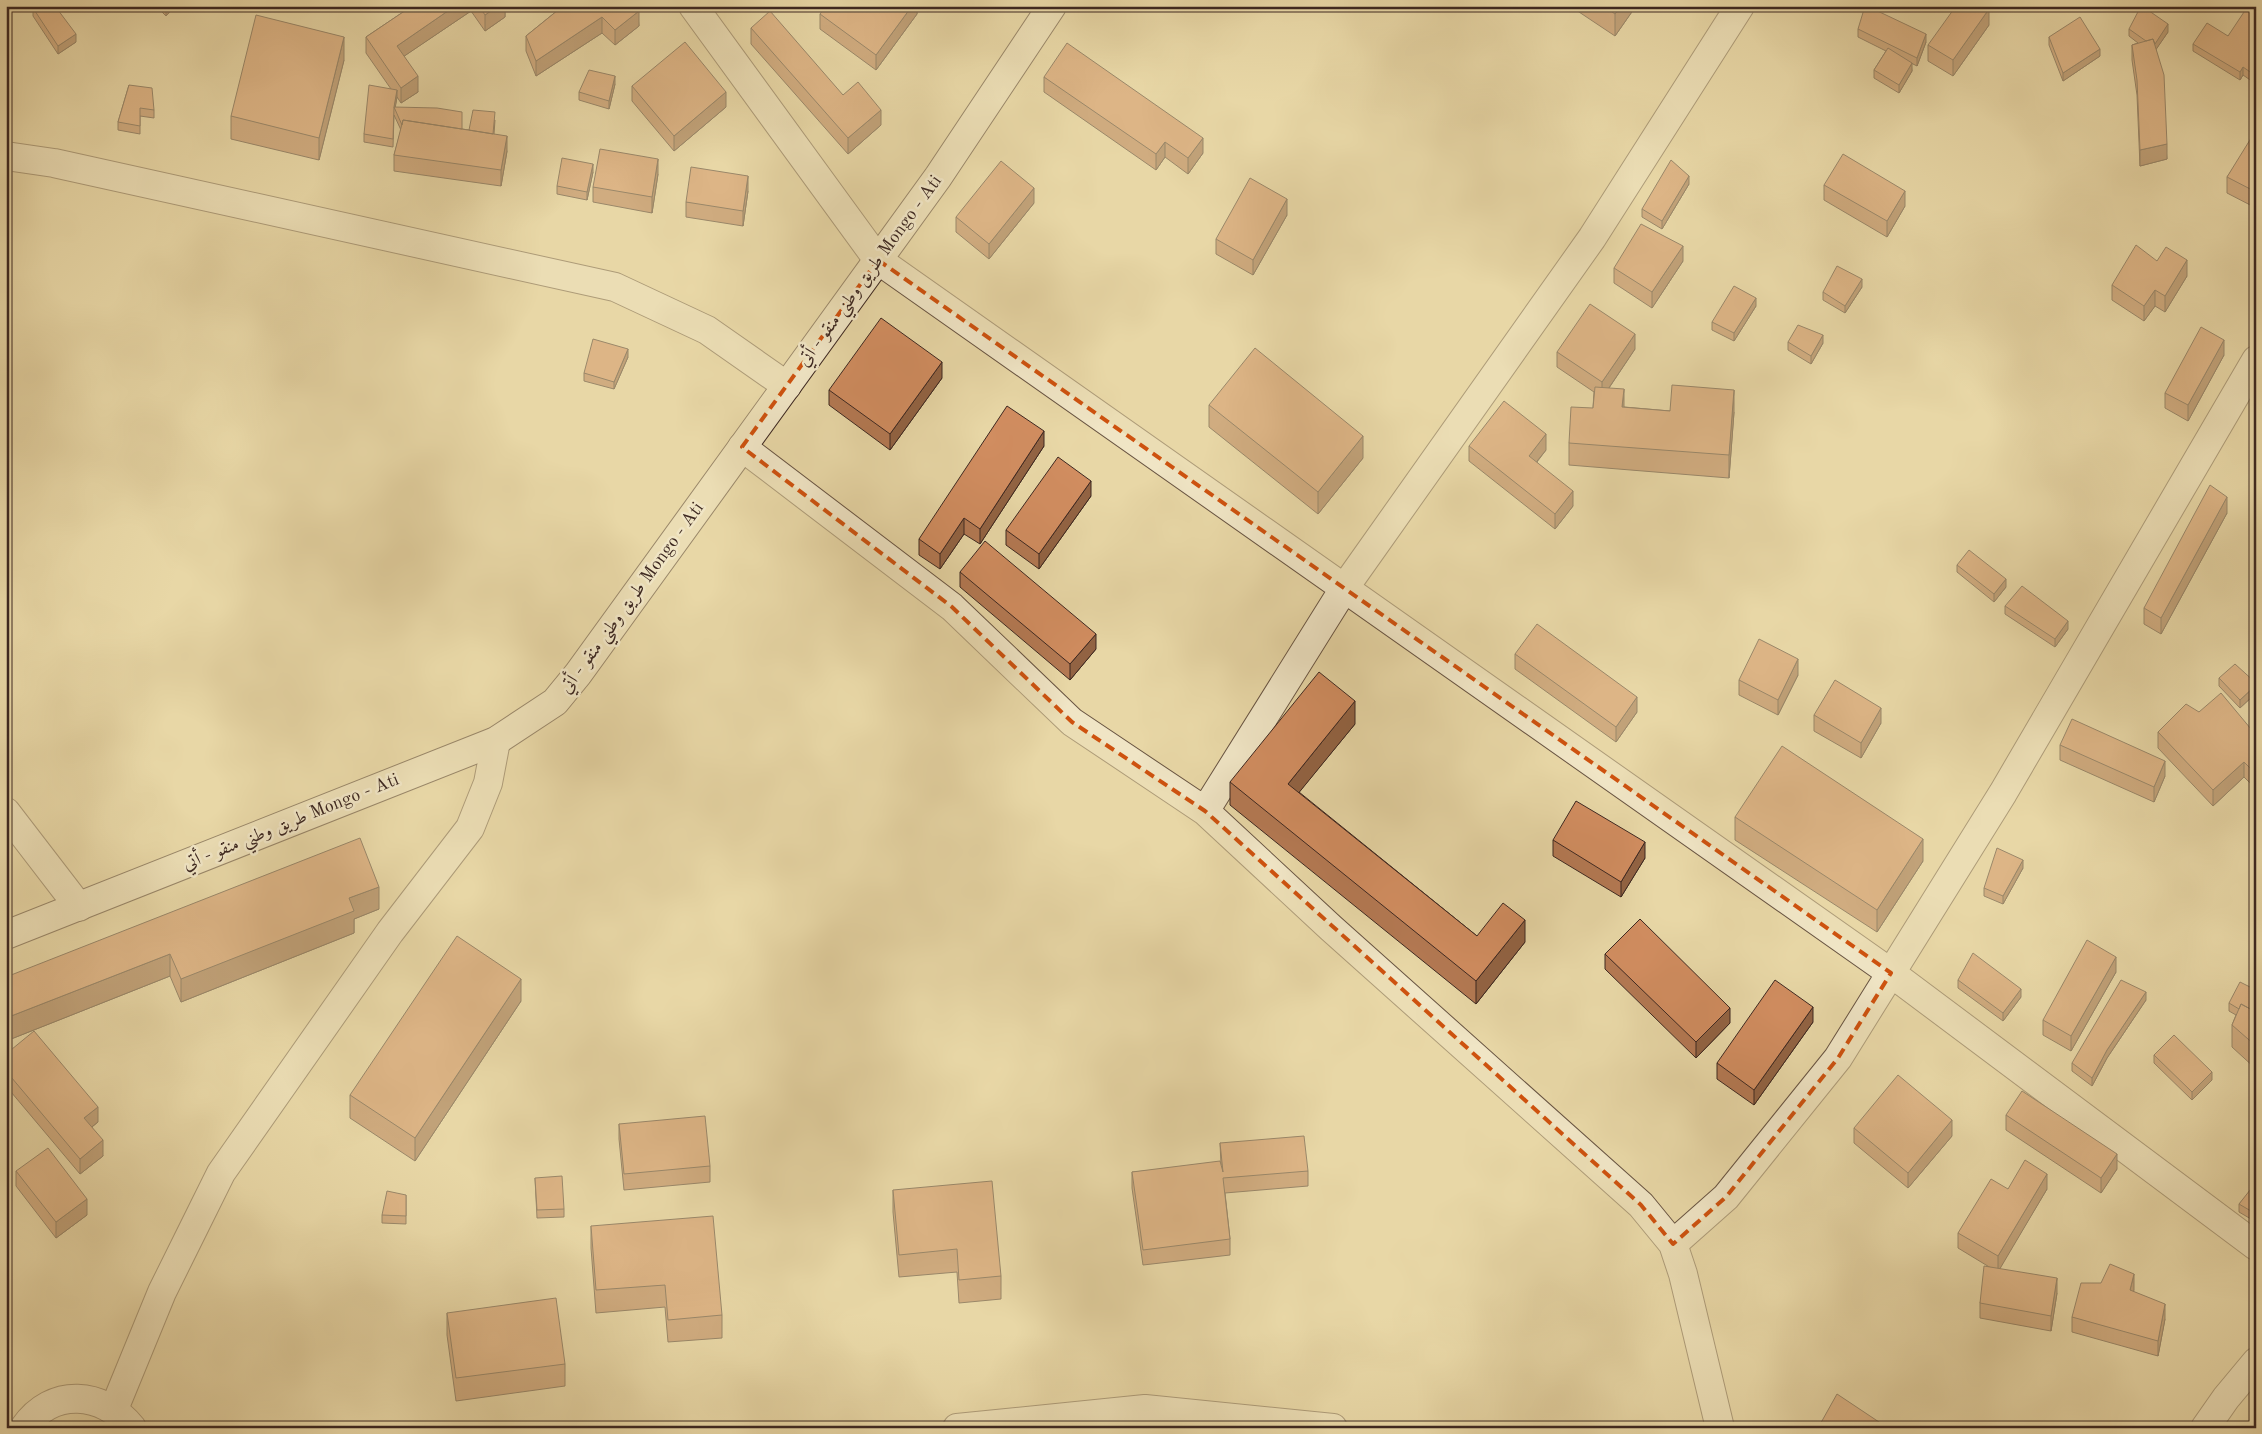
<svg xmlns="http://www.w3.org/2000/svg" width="2262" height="1434" font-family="'Old Standard TT',Amiri,serif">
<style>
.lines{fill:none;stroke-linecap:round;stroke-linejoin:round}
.street-casing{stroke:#685442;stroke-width:30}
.secondary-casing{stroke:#3d2821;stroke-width:30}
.street{stroke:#f0e5c5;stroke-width:28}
.secondary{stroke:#f0e5c5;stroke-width:28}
.wall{fill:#b47953;stroke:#3d2821}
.shaded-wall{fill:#926343;stroke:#3d2821}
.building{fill:#d18d60;stroke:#3d2821}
.marked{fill:none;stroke:#ce520f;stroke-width:4;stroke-dasharray:10 6;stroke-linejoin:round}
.labels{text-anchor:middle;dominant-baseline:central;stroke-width:5;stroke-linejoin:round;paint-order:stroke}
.street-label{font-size:18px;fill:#3d2821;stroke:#f0e5c5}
</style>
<rect width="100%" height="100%" fill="#e8d7a6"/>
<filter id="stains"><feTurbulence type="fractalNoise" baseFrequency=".004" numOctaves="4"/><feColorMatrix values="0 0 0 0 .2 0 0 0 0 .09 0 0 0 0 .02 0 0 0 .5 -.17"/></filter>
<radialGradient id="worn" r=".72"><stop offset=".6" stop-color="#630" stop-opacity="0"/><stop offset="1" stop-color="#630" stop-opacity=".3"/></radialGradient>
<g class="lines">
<defs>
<path id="street" d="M 693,6 L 878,260 L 1891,973 L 2256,1246
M 6,156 L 54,163 L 615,287 L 707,330 L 787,386
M 742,447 L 952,607 L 1072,722 L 1205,811 L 1331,928 L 1641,1205 L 1673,1244 L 1683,1274 L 1720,1428
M 1205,811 L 1345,587 L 1592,238 L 1740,6
M 6,812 L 79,907
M 1673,1244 L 1726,1197 L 1838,1058 L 2003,793 L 2256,360
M 114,1409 L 162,1292 L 221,1173 L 390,932 L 470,828 L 488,783 L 496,741
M 24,1428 C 52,1387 103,1391 132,1428
M 957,1428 L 1145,1409 L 1333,1428
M 2205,1428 L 2226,1398 L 2256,1362"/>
<path id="secondary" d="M 6,935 L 496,741 L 555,702 L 578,674 L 938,177 L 1052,6"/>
</defs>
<use href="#street" class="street-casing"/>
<use href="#secondary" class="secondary-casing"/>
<use href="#street" class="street"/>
<use href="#secondary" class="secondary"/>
</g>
<path class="wall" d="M 156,6 L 175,6 L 166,16 Z
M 412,6 L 505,6 L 505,17 L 485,31 L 471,11 L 404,56 L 418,92 L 401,103 L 397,97 L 395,107 L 462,129 L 469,130 L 495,120 L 494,134 L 507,151 L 501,186 L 394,171 L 394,155 L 401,130 L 394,115 L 393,147 L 364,142 L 364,134 L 391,89 L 366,53 L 366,37 Z
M 563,6 L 638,6 L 637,7 L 639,26 L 615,45 L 602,33 L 536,76 L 526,51 L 526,36 Z
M 917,6 L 917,14 L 876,70 L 820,29 L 820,14 Z
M 1570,6 L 1636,6 L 1615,36 Z
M 2256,6 L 2256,84 L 2243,75 L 2240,80 L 2193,51 L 2193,44 L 2228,36 Z
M 33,8 L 76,42 L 58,54 L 33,16 Z
M 1989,25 L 1953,76 L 1928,61 L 1928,45 Z
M 751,28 L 843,95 L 881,125 L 848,154 L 751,44 Z
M 1858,29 L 1926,42 L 1917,66 L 1911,63 L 1912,71 L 1899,93 L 1874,78 L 1874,70 L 1886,51 L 1858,37 Z
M 2129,29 L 2168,32 L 2156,49 L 2167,159 L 2140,166 L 2137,95 L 2132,60 L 2132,45 L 2138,43 L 2129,36 Z
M 2049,37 L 2100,56 L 2063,81 L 2049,45 Z
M 344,60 L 319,160 L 231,139 L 231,116 Z
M 1044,77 L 1203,153 L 1188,174 L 1165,157 L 1156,170 L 1044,92 Z
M 615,84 L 609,109 L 579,100 L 579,92 Z
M 129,85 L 154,110 L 154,118 L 140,116 L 140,134 L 118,130 L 118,122 Z
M 632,86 L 726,107 L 674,151 L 632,101 Z
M 2256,137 L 2256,208 L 2227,193 L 2227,177 Z
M 593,172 L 587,200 L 557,194 L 557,186 Z
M 658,174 L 652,213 L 593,202 L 593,187 Z
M 1689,184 L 1662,229 L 1642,217 L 1642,209 Z
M 1824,185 L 1905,206 L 1887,237 L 1824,200 Z
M 748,191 L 743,226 L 686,217 L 686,202 Z
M 1034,203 L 989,259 L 956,232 L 956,217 Z
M 1287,215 L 1253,275 L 1216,254 L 1216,239 Z
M 1683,261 L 1652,308 L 1614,283 L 1614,268 Z
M 2157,261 L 2187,276 L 2165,312 L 2155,306 L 2144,321 L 2112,300 L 2112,285 Z
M 1862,287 L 1845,313 L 1823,300 L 1823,292 Z
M 1756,306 L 1734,341 L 1712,330 L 1712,322 Z
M 1788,342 L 1823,343 L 1811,364 L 1788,350 Z
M 1635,349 L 1609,388 L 1624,407 L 1670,411 L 1734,412 L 1729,478 L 1569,465 L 1569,443 L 1593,408 L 1594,392 L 1557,367 L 1557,352 Z
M 2224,355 L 2188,421 L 2165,408 L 2165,393 Z
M 628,357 L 614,389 L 584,381 L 584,373 Z
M 942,378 L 890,450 L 829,405 L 829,390 Z
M 1209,405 L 1363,458 L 1318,514 L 1209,427 Z
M 1044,446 L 980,544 L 964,534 L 940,569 L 919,555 L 919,539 Z
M 1469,446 L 1546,450 L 1537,462 L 1573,506 L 1555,529 L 1469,461 Z
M 1091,496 L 1039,569 L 1006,545 L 1006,530 Z
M 2227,513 L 2161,634 L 2144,624 L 2144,608 Z
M 1957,565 L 2006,587 L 1994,602 L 1957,572 Z
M 960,572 L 1096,649 L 1070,680 L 960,587 Z
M 2005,606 L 2068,629 L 2055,647 L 2005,614 Z
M 1515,654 L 1637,712 L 1616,742 L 1515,669 Z
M 1798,675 L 1778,715 L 1739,695 L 1739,680 Z
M 2219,678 L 2256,683 L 2256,693 L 2240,708 L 2219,686 Z
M 2199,712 L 2256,735 L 2251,784 L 2244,777 L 2213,806 L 2158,748 L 2158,732 Z
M 1814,715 L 1881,723 L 1861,758 L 1814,731 Z
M 1355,724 L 1299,792 L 1477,936 L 1525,942 L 1476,1004 L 1230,805 L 1230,782 Z
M 2060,745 L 2165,776 L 2154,802 L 2060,760 Z
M 1735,817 L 1923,861 L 1877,932 L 1735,840 Z
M 1553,840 L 1645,858 L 1621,897 L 1553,856 Z
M 2023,868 L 2003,904 L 1984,896 L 1984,888 Z
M 379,909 L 354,919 L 354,933 L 181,1002 L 170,976 L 6,1041 L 6,977 Z
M 1605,954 L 1730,1023 L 1696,1058 L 1605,969 Z
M 2116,972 L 2071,1051 L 2043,1035 L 2043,1020 Z
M 1958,980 L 2021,997 L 2003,1021 L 1958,988 Z
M 2256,990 L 2256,1069 L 2232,1047 L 2232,1025 L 2236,1015 L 2229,1011 L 2229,1003 Z
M 2146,1000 L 2107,1058 L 2092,1086 L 2072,1071 L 2072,1063 Z
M 521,1001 L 415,1161 L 350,1118 L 350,1095 Z
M 1813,1022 L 1754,1105 L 1717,1079 L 1717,1063 Z
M 6,1054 L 98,1122 L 92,1127 L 103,1156 L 80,1174 L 6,1086 Z
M 2154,1055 L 2212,1080 L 2192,1100 L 2154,1063 Z
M 2006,1115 L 2117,1169 L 2101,1193 L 2006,1130 Z
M 619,1124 L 710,1166 L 710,1182 L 624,1190 L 619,1139 Z
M 1854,1128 L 1952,1136 L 1908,1188 L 1854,1143 Z
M 1220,1143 L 1308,1171 L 1308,1186 L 1225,1193 L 1230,1239 L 1230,1255 L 1143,1265 L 1132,1188 L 1132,1172 L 1221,1165 Z
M 16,1171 L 87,1215 L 56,1238 L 16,1186 Z
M 535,1178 L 564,1209 L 564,1217 L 537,1218 Z
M 2256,1186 L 2256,1222 L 2239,1212 L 2239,1204 Z
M 2008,1189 L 2047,1189 L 1999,1269 L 2057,1293 L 2051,1331 L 1980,1318 L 1980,1303 L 1991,1268 L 1958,1248 L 1958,1233 Z
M 893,1190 L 1001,1276 L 1001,1299 L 959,1303 L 957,1272 L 899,1277 L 893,1212 Z
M 406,1195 L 406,1224 L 382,1223 L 382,1215 Z
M 591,1226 L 722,1315 L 722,1338 L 668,1342 L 665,1307 L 596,1313 L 591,1248 Z
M 2134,1290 L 2133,1291 L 2165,1319 L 2158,1356 L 2072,1332 L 2072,1317 Z
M 447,1313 L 565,1364 L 565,1386 L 456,1401 L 447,1335 Z"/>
<path class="shaded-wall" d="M 166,6 L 175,6 L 166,16 Z
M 455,6 L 471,6 L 471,11 L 397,61 L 397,46 Z
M 498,6 L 505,6 L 505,17 L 485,31 L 485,15 Z
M 912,6 L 917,6 L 917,14 L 876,70 L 876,55 Z
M 1621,6 L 1636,6 L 1615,36 L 1615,14 Z
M 1989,9 L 1989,25 L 1953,76 L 1953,60 Z
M 639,11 L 639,26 L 615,45 L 615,30 Z
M 602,17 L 602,33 L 536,76 L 536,61 Z
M 2168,24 L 2168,32 L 2153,54 L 2153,46 Z
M 76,34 L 76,42 L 58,54 L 58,46 Z
M 1926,34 L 1926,42 L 1917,66 L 1917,58 Z
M 344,37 L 344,60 L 319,160 L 319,138 Z
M 2100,49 L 2100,56 L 2063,81 L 2063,73 Z
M 1912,63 L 1912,71 L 1899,93 L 1899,85 Z
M 2243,67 L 2243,75 L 2240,80 L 2240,72 Z
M 418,76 L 418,92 L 401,103 L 401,88 Z
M 615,76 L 615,84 L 609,109 L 609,101 Z
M 397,90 L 397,97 L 395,109 L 394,107 Z
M 726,92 L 726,107 L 674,151 L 674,136 Z
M 881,110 L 881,125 L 848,154 L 848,138 Z
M 507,136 L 507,151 L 501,186 L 501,170 Z
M 1203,138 L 1203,153 L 1188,174 L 1188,158 Z
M 1165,142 L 1165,157 L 1156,170 L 1156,154 Z
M 2167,144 L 2167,159 L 2140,166 L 2140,150 Z
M 658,159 L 658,174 L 652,213 L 652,197 Z
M 593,164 L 593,172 L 587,200 L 587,192 Z
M 748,176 L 748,191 L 743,226 L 743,211 Z
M 1689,176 L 1689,184 L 1662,229 L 1662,221 Z
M 1034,188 L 1034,203 L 989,259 L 989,244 Z
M 1905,191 L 1905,206 L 1887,237 L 1887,221 Z
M 1287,199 L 1287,215 L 1253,275 L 1253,260 Z
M 1683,246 L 1683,261 L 1652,308 L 1652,292 Z
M 2187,260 L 2187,276 L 2165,312 L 2165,296 Z
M 1862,279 L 1862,287 L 1845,313 L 1845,306 Z
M 2155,290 L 2155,306 L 2144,321 L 2144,306 Z
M 1756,298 L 1756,306 L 1734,341 L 1734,333 Z
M 1635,334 L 1635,349 L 1602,398 L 1602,382 Z
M 1823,335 L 1823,343 L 1811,364 L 1811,356 Z
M 2224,340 L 2224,355 L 2188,421 L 2188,405 Z
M 628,349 L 628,357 L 614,389 L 614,382 Z
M 942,362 L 942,378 L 890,450 L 890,434 Z
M 1624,389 L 1624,411 L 1622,407 Z
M 1734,390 L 1734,412 L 1729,478 L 1729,455 Z
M 1044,431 L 1044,446 L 980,544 L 980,529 Z
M 1546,434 L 1546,450 L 1529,471 L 1529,456 Z
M 1363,436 L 1363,458 L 1318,514 L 1318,492 Z
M 1091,481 L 1091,496 L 1039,569 L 1039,554 Z
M 1573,491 L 1573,506 L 1555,529 L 1555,514 Z
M 2227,497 L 2227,513 L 2161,634 L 2161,618 Z
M 964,518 L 964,534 L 940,569 L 940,554 Z
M 2006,579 L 2006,587 L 1994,602 L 1994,594 Z
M 2068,621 L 2068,629 L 2055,647 L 2055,639 Z
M 1096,634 L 1096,649 L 1070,680 L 1070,664 Z
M 1798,659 L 1798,675 L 1778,715 L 1778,700 Z
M 2256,685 L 2256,693 L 2240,708 L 2240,700 Z
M 1637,697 L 1637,712 L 1616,742 L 1616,727 Z
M 1355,701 L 1355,724 L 1288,806 L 1288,784 Z
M 1881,708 L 1881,723 L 1861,758 L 1861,743 Z
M 2165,761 L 2165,776 L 2154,802 L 2154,787 Z
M 2244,762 L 2244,777 L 2213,806 L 2213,790 Z
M 2256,764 L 2256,780 L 2251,784 L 2251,769 Z
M 1923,839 L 1923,861 L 1877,932 L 1877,910 Z
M 1645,842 L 1645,858 L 1621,897 L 1621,882 Z
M 10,852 L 10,881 L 6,884 L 6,855 Z
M 2023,860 L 2023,868 L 2003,904 L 2003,896 Z
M 379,887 L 379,909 L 354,919 L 354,933 L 181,1002 L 181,979 L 349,898 Z
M 1525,920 L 1525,942 L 1476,1004 L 1476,981 Z
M 170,954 L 170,976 L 6,1041 L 6,1018 Z
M 2116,957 L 2116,972 L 2071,1051 L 2071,1036 Z
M 521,979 L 521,1001 L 415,1161 L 415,1138 Z
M 2021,989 L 2021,997 L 2003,1021 L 2003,1013 Z
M 2146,992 L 2146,1000 L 2107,1058 L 2092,1086 L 2092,1078 L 2107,1050 Z
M 1813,1007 L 1813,1022 L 1754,1105 L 1754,1090 Z
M 1730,1008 L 1730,1023 L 1696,1058 L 1696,1042 Z
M 2212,1072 L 2212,1080 L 2192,1100 L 2192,1092 Z
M 98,1107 L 98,1122 L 84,1133 L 84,1118 Z
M 1952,1120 L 1952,1136 L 1908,1188 L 1908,1173 Z
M 103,1140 L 103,1156 L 80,1174 L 80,1159 Z
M 2117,1154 L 2117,1169 L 2101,1193 L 2101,1178 Z
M 2047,1174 L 2047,1189 L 1998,1272 L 1998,1256 Z
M 87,1199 L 87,1215 L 56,1238 L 56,1222 Z
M 2134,1274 L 2134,1290 L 2130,1305 L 2130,1290 Z
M 2057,1278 L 2057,1293 L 2051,1331 L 2051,1316 Z
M 2165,1304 L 2165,1319 L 2158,1356 L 2158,1341 Z"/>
<path class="building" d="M 36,6 L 55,6 L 76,34 L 58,46 L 33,8 Z
M 412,6 L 455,6 L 397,46 L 418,76 L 401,88 L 366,37 Z
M 479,6 L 498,6 L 485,15 Z
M 563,6 L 637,6 L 639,11 L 615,30 L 602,17 L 536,61 L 526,36 Z
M 826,6 L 912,6 L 876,55 L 820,14 Z
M 1604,6 L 1621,6 L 1615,14 Z
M 1865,6 L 1867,6 L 1926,34 L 1917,58 L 1858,29 Z
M 1956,6 L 1986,6 L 1989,9 L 1953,60 L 1928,45 Z
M 2141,6 L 2142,6 L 2168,24 L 2155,44 L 2153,39 L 2146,41 L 2129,29 Z
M 2248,6 L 2256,6 L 2256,76 L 2243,67 L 2240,72 L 2193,44 L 2207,23 L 2228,36 Z
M 770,11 L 843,95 L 858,82 L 881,110 L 848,138 L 751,28 Z
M 256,15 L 344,37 L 319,138 L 231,116 Z
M 2080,17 L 2100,49 L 2063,73 L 2049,37 Z
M 2153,39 L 2164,75 L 2167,144 L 2140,150 L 2137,80 L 2132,45 Z
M 685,42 L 726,92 L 674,136 L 632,86 Z
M 1067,43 L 1203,138 L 1188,158 L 1165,142 L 1156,154 L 1044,77 Z
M 1888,48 L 1912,63 L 1899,85 L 1874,70 Z
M 589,70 L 615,76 L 609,101 L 579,92 Z
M 129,85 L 152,88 L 154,110 L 140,108 L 140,126 L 118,122 Z
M 369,85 L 397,90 L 394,107 L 437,108 L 462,112 L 462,129 L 403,120 L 402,125 L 394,107 L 393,139 L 364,134 Z
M 473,110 L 495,112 L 493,134 L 469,130 Z
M 403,120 L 507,136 L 501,170 L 394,155 Z
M 2253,135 L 2256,137 L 2256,192 L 2227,177 Z
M 600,149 L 658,159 L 652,197 L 593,187 Z
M 1843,154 L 1905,191 L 1887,221 L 1824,185 Z
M 562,158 L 593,164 L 587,192 L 557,186 Z
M 1671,160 L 1689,176 L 1662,221 L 1642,209 Z
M 1001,161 L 1034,188 L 989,244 L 956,217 Z
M 691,167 L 748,176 L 743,211 L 686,202 Z
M 1250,178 L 1287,199 L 1253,260 L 1216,239 Z
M 1641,224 L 1683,246 L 1652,292 L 1614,268 Z
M 2136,245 L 2157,261 L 2166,247 L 2187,260 L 2165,296 L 2155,290 L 2144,306 L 2112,285 Z
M 1837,266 L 1862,279 L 1845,306 L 1823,292 Z
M 1734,286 L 1756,298 L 1734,333 L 1712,322 Z
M 1590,304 L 1635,334 L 1602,382 L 1557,352 Z
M 881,318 L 942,362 L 890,434 L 829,390 Z
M 1798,325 L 1823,335 L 1811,356 L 1788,342 Z
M 2201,327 L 2224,340 L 2188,405 L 2165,393 Z
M 593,339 L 628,349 L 614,382 L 584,373 Z
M 1255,348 L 1363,436 L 1318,492 L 1209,405 Z
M 1672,385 L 1734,390 L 1729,455 L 1569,443 L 1571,407 L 1593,408 L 1595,387 L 1624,389 L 1622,407 L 1670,411 Z
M 1504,401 L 1546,434 L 1529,456 L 1573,491 L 1555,514 L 1469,446 Z
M 1007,406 L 1044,431 L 980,529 L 964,518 L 940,554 L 919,539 Z
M 1058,457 L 1091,481 L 1039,554 L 1006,530 Z
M 2210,485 L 2227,497 L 2161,618 L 2144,608 Z
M 985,541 L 1096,634 L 1070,664 L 960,572 Z
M 1969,550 L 2006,579 L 1994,594 L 1957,565 Z
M 2022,586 L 2068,621 L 2055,639 L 2005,606 Z
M 1537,624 L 1637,697 L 1616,727 L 1515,654 Z
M 1759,639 L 1798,659 L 1778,700 L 1739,680 Z
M 2235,664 L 2256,683 L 2256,685 L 2240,700 L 2219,678 Z
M 1319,672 L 1355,701 L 1288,784 L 1477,936 L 1503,903 L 1525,920 L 1476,981 L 1230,782 Z
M 1835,680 L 1881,708 L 1861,743 L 1814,715 Z
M 2221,693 L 2256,735 L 2256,764 L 2251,769 L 2244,762 L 2213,790 L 2158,732 L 2186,704 L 2199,712 Z
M 2072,719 L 2165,761 L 2154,787 L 2060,745 Z
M 1782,746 L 1923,839 L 1877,910 L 1735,817 Z
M 1576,801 L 1645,842 L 1621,882 L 1553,840 Z
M 360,838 L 379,887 L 349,898 L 354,911 L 181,979 L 170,954 L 6,1018 L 6,977 Z
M 6,846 L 10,852 L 6,855 Z
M 1997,848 L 2023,860 L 2003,896 L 1984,888 Z
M 1640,919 L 1730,1008 L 1696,1042 L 1605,954 Z
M 457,936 L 521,979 L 415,1138 L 350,1095 Z
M 2087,940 L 2116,957 L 2071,1036 L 2043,1020 Z
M 1973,953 L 2021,989 L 2003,1013 L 1958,980 Z
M 1775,980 L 1813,1007 L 1754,1090 L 1717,1063 Z
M 2121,980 L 2146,992 L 2107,1050 L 2092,1078 L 2072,1063 Z
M 2240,982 L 2256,990 L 2256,1012 L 2241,1004 L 2239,1009 L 2229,1003 Z
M 2241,1004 L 2256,1012 L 2256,1046 L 2232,1025 Z
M 34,1031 L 98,1107 L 84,1118 L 103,1140 L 80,1159 L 6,1071 L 6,1054 Z
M 2174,1035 L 2212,1072 L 2192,1092 L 2154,1055 Z
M 1898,1075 L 1952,1120 L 1908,1173 L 1854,1128 Z
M 2022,1091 L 2117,1154 L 2101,1178 L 2006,1115 Z
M 705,1116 L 710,1166 L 624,1174 L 619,1124 Z
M 1304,1136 L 1308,1171 L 1223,1178 L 1230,1239 L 1143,1250 L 1132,1172 L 1220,1161 L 1223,1172 L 1220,1143 Z
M 48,1148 L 87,1199 L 56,1222 L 16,1171 Z
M 2025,1160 L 2047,1174 L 1998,1256 L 1958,1233 L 1991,1179 L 2008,1189 Z
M 562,1176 L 564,1209 L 537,1210 L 535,1178 Z
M 992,1181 L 1001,1276 L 959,1280 L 957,1249 L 899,1255 L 893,1190 Z
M 2254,1185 L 2256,1186 L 2256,1214 L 2239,1204 Z
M 387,1191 L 406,1195 L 406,1216 L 382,1215 Z
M 713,1216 L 722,1315 L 668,1320 L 665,1285 L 596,1290 L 591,1226 Z
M 2110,1264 L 2134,1274 L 2130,1290 L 2165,1304 L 2158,1341 L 2072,1317 L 2081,1283 L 2101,1283 Z
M 1984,1266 L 2057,1278 L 2051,1316 L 1980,1303 Z
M 556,1298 L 565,1364 L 456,1378 L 447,1313 Z
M 1837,1394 L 1888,1428 L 1818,1428 Z"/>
<path d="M0 0H2262V1434H0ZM 878,260 L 1891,973 L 1838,1058 L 1726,1197 L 1673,1244 L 1641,1205 L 1205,811 L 1072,722 L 952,607 L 742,447 Z" fill="#e8d7a6" fill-opacity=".55" fill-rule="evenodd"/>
<path class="marked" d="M 878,260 L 1891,973 L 1838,1058 L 1726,1197 L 1673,1244 L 1641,1205 L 1205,811 L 1072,722 L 952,607 L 742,447 Z"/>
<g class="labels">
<g class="street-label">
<text transform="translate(870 271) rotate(-54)">طريق وطني منقو - أتي Mongo - Ati</text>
<text transform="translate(632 598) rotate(-54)">طريق وطني منقو - أتي Mongo - Ati</text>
<text transform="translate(291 822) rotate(-22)">طريق وطني منقو - أتي Mongo - Ati</text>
</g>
</g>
<rect width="2262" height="1434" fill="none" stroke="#e8d7a6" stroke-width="25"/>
<rect x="8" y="8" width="2247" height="1419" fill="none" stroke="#3d2821" stroke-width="2.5"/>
<rect x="12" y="12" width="2237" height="1409" fill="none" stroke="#3d2821"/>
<rect width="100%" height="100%" filter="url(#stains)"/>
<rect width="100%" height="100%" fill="url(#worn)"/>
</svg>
